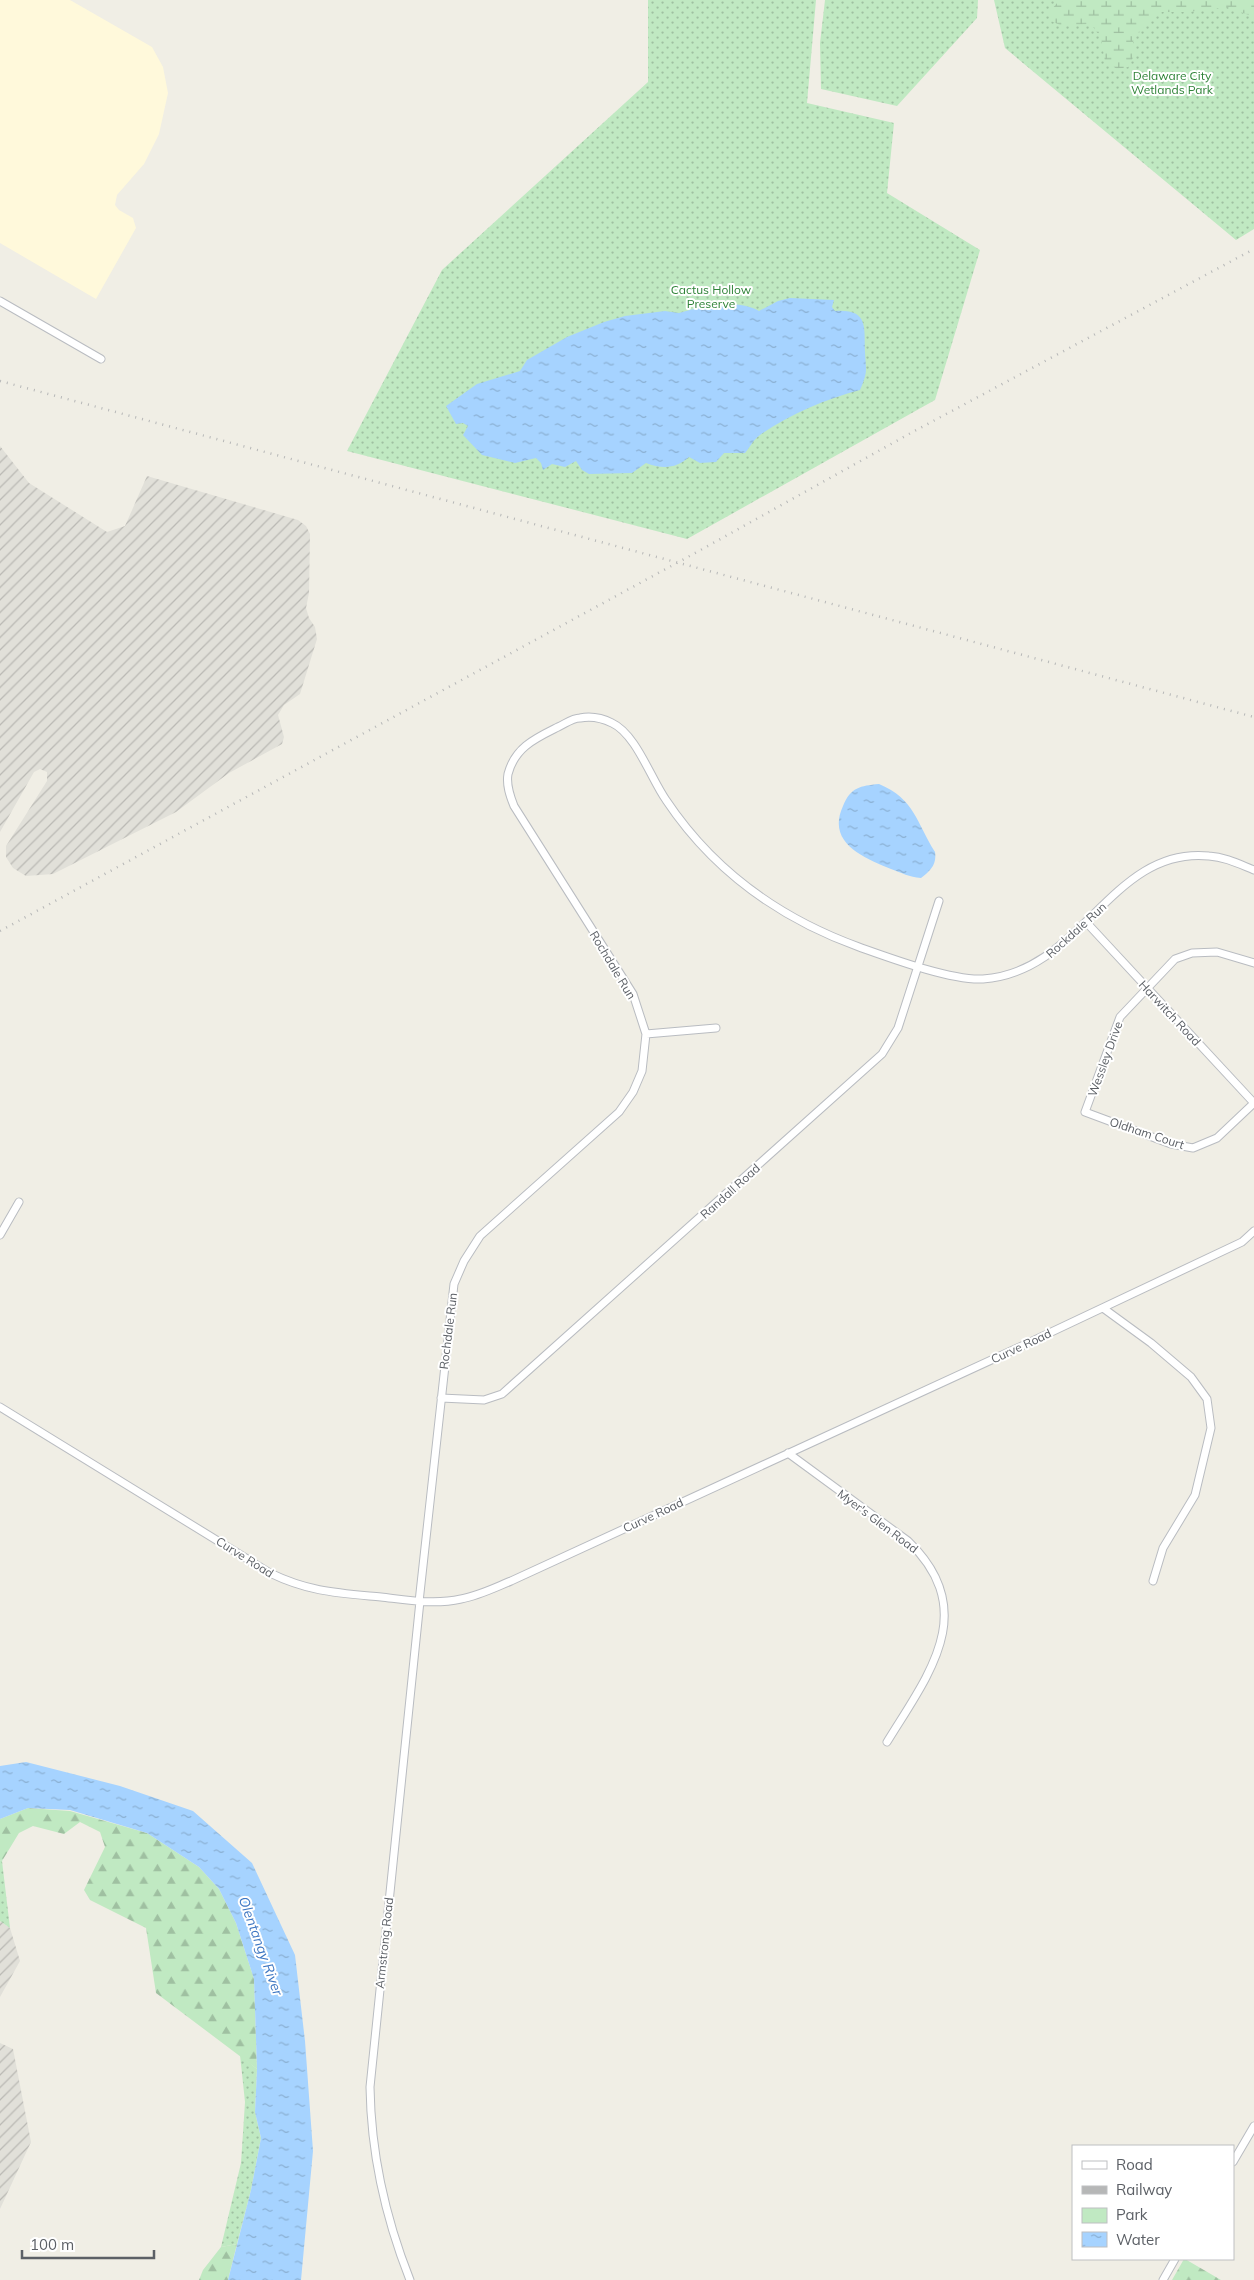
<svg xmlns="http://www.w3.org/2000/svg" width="1254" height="2280" font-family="Mulish,sans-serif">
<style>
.commercial{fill:#fff9db}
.industrial{fill:url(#industrial-furrows)}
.green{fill:url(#green-dots)}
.forest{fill:url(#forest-firs)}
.wetland{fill:url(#wetland-marsh)}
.water{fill:url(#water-ripples)}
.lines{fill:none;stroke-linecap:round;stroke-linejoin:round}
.street-casing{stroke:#b9bcc1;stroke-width:9}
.street{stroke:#fff;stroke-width:7}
.rail{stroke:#b6b7b7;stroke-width:2.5;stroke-dasharray:1 6;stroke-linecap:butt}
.labels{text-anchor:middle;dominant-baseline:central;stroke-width:4;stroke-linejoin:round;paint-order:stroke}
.park-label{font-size:12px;fill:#2f8338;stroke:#fff}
.street-label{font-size:12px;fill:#5c6066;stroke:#fff}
.water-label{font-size:14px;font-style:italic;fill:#3d76c2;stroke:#fff}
</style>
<defs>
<pattern id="industrial-furrows" width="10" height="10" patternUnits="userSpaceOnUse" patternTransform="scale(1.25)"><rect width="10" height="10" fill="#e1e0d9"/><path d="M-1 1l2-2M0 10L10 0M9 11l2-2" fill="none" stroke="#bab9b4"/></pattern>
<pattern id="green-dots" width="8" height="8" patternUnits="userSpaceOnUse" patternTransform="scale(1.25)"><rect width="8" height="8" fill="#c0e9c2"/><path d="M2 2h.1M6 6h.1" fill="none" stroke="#9fc0a1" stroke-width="1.8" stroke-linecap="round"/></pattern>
<pattern id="forest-firs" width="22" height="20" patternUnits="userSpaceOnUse" patternTransform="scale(1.25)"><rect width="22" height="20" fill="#c0e9c2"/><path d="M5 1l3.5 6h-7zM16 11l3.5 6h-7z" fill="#9fc0a1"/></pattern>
<pattern id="wetland-marsh" width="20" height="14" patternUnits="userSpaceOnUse" patternTransform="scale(1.25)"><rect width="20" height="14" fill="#c0e9c2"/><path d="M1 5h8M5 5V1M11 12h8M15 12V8" fill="none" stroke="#9fc0a1"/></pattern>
<pattern id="water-ripples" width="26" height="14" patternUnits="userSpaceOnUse" patternTransform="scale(1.25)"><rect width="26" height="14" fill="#a6d3ff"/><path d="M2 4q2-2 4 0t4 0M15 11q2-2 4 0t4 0" fill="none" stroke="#8aafd2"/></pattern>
</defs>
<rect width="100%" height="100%" fill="#f0eee5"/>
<path class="commercial" d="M 0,0 L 70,0 L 152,47 L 163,67 L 168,93 L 159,134 L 144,164 L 117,195 L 115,205 L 119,210 L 133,218 L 136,228 L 96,299 L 0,243 Z"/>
<path class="industrial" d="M 0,446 L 29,483 L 107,532 L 125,526 L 147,476 L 298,520 L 306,526 L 310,534 L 309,593 L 306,608 L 309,618 L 315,627 L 317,639 L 300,694 L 284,705 L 278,715 L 284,737 L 282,744 L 229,773 L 176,812 L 53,874 L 26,876 L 13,868 L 6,857 L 6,846 L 47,781 L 47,772 L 40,769 L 34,772 L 0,832 Z
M 0,1921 L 10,1928 L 20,1961 L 0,1997 Z
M 0,2043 L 13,2049 L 31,2142 L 0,2209 Z"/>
<path class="green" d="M 648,0 L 816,0 L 807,103 L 894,123 L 887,193 L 980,250 L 935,400 L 687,539 L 347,451 L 442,270 L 648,82 Z
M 825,0 L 978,0 L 977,18 L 897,106 L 821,89 L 820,43 Z
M 994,0 L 1254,0 L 1254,229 L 1236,240 L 1005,48 Z
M 0,1860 L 2,1861 L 10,1928 L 0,1921 Z
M 240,2055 L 257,2069 L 255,2112 L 261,2138 L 251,2190 L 237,2244 L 221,2247 L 241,2163 L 245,2102 Z"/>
<path class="forest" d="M 28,1808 L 70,1811 L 147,1833 L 199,1867 L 219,1889 L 236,1923 L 254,1979 L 257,2069 L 156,1993 L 146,1928 L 90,1900 L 84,1890 L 105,1847 L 100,1832 L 80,1822 L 64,1834 L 33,1826 L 19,1833 L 2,1861 L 0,1860 L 0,1819 Z
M 237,2244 L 228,2280 L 199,2280 L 203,2270 L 221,2247 Z
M 1184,2259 L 1185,2259 L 1221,2280 L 1172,2280 Z"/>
<path class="wetland" d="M 1068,0 L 1254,0 L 1254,17 L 1227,7 L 1188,12 L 1162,12 L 1144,26 L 1133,41 L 1135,54 L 1128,67 L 1117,69 L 1105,61 L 1101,38 L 1091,24 L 1060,25 L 1049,20 L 1051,10 L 1058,2 Z"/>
<path class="water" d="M 790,298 L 834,300 L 832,307 L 835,311 C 869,309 864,327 865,352 C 866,371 868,372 860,390 C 826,399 790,414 760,435 C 754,439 750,447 745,453 L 724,453 L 716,462 L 700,463 L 689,457 C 676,469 662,469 646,463 L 632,473 L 589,474 L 582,470 L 576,461 L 565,467 L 552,464 L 543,470 L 541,463 L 536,458 L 515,463 L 482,455 L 463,435 L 468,426 L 463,423 L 456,424 L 446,406 L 477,384 L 520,371 L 527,360 L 567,337 L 604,322 L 625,316 L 665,311 L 679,313 L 708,305 L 716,308 C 729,302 747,304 759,311 L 778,301 Z
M 879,784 C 915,799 916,822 935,852 C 937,865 930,871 921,878 C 909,877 902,873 891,869 C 864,858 826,843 843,806 C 851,787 860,786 879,784 Z
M 26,1762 L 120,1786 L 193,1811 L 252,1863 L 295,1955 L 305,2041 L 313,2151 L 301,2280 L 228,2280 L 251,2190 L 261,2138 L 255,2112 L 257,2069 L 254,1979 L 236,1923 L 219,1889 L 199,1867 L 147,1833 L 70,1810 L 28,1808 L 0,1819 L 0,1766 Z"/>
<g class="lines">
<defs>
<path id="street" d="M 0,301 L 101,359
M 1086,922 L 1254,1103
M 1254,963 L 1217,952 L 1192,953 L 1175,959 L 1120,1017 L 1085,1112 L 1171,1144 L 1193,1148 L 1217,1138 L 1254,1103
M 646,1034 L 716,1028
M 0,1235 L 19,1202
M 1103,1308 L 1151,1343 L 1191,1377 L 1207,1399 L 1211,1428 L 1195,1495 L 1163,1548 L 1153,1581
M 441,1398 L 484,1400 L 502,1394 L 882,1054 L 898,1028 L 939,901
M 0,1407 L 270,1573 C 309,1592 338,1593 381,1597 C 407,1600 434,1605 461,1599 C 478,1596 494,1588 511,1581 L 1026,1344 L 1242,1242 L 1254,1231
M 788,1453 L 908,1541 C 981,1611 928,1675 887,1742
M 419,1602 L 454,1284 L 464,1261 L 480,1236 L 619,1112 L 633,1092 L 642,1071 L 646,1034 L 633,994 L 514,806 C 510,796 506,785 508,774 C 515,747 536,738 558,727 C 565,724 572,718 580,718 C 590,716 602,718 612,723 C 636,734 651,779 666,800 C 714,872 779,918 859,947 C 890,958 952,981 983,979 C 1083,972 1111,846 1209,856 C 1225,857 1239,864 1254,870
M 1233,2162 L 1254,2126
M 410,2280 C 385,2217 371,2155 370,2087 L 420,1601
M 1163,2280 L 1175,2259"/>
</defs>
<use href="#street" class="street-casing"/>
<use href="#street" class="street"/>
<path class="rail" d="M 0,381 L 1254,717
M 0,931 L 697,552 L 909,434 L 1254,249"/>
</g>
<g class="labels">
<g class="park-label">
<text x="1172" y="75">Delaware City<tspan x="1172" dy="14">Wetlands Park</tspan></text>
<text x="711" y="289">Cactus Hollow<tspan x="711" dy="14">Preserve</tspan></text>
</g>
<g class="street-label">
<text transform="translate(1076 930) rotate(-42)">Rockdale Run</text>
<text transform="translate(613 965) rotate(59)">Rochdale Run</text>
<text transform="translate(1170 1013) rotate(47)">Harwitch Road</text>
<text transform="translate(1105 1059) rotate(-70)">Wessley Drive</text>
<text transform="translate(1147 1133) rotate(18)">Oldham Court</text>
<text transform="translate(730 1191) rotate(-42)">Randall Road</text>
<text transform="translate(448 1331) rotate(-83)">Rochdale Run</text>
<text transform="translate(1021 1346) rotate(-25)">Curve Road</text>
<text transform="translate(653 1515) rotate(-25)">Curve Road</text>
<text transform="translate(878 1521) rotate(37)">Myer's Glen Road</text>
<text transform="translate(245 1557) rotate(32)">Curve Road</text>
<text transform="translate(384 1943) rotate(-84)">Armstrong Road</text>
</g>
<g class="water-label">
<text transform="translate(261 1946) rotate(70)">Olentangy River</text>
</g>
</g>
<rect x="1072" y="2145" width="162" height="115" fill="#ffffff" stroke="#bebfc2"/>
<rect x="1082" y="2161" width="25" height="8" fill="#ffffff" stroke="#bebfc2"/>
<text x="1116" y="2170" font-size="15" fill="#5c6066">Road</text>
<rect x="1082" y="2186" width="25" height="8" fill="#b6b7b7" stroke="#bebfc2"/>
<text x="1116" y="2195" font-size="15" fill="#5c6066">Railway</text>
<rect x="1082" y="2208" width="25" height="15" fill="#c0e9c2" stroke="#bebfc2"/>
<text x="1116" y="2220" font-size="15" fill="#5c6066">Park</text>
<rect x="1082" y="2232" width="25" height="15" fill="url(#water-ripples)" stroke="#bebfc2"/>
<text x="1116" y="2245" font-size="15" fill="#5c6066">Water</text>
<path d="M22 2250v8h132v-8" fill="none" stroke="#5c6066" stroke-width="2.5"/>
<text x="30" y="2250" font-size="15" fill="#5c6066" stroke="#ffffff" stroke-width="4" paint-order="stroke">100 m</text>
</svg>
